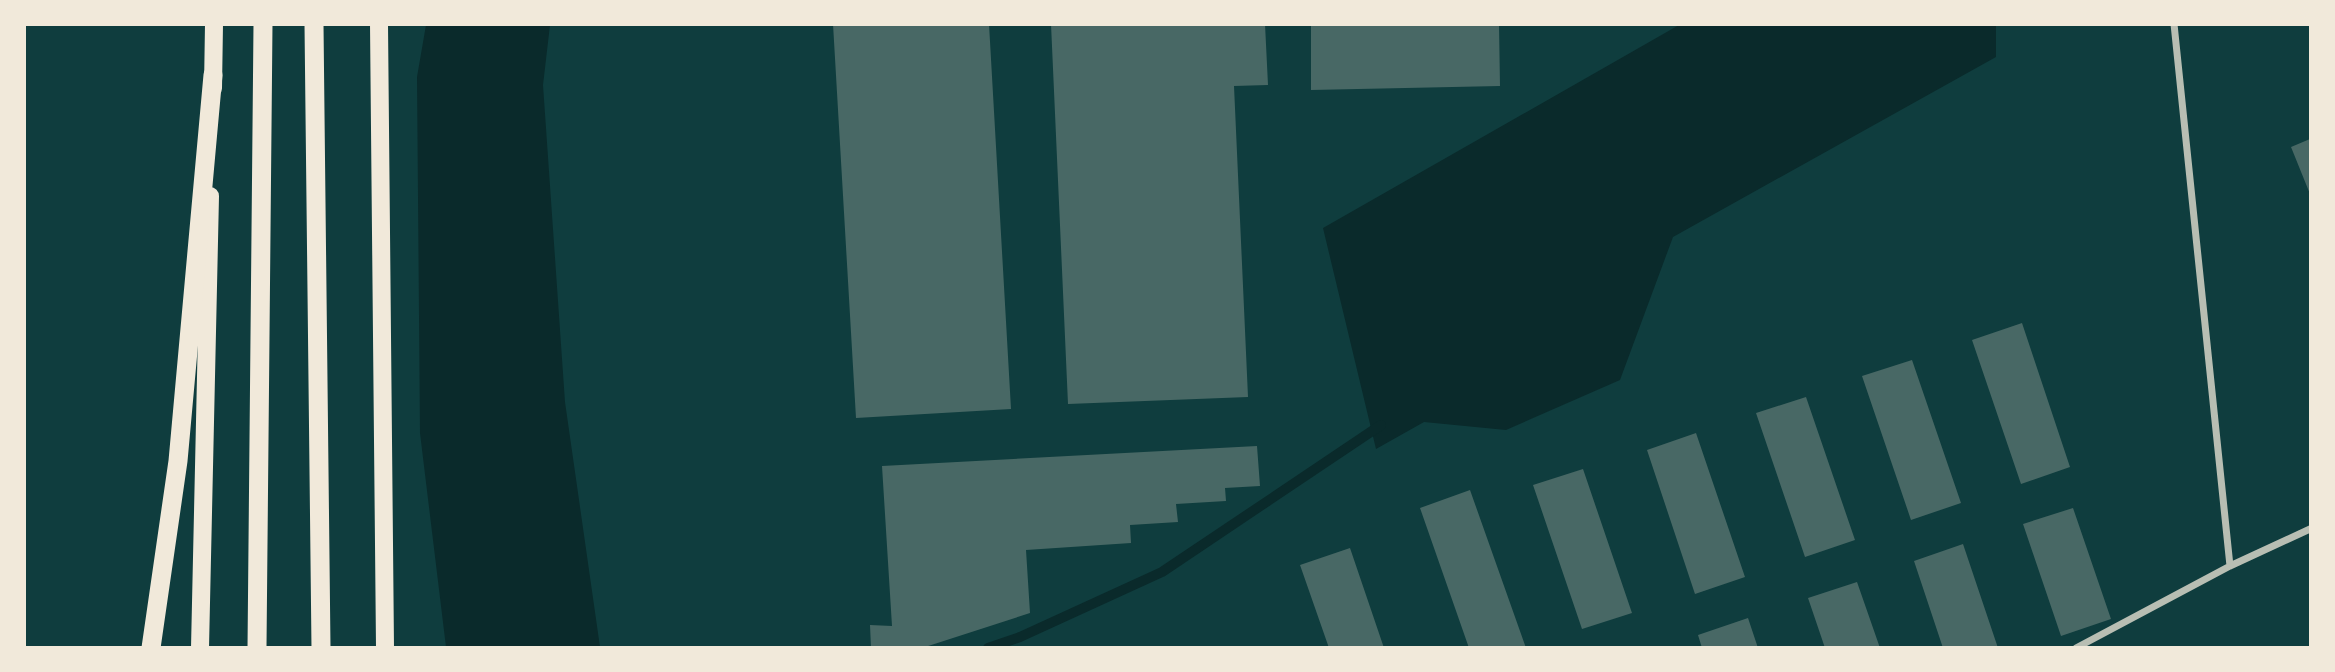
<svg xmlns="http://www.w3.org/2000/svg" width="2335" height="672" font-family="'Roboto Serif',serif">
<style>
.water{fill:#0a2a2b}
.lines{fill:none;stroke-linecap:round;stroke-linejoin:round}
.stream{stroke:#0a2a2b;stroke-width:10}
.building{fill:#486865}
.minor{stroke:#b8beb3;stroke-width:7}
.primary{stroke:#f1e9da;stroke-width:18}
.trunk{stroke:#f1e9da;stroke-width:19}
</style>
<rect width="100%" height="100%" fill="#0f3d3e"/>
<path class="water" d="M 426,25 L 550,25 L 543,85 L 565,402 L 600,647 L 446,647 L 420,433 L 417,77 Z
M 1679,25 L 1996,25 L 1996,57 L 1673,237 L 1620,380 L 1506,430 L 1424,422 L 1376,449 L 1323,228 Z"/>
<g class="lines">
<path class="stream" d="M 988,648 L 1020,637 L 1162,572 L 1381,425"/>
</g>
<path class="building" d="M 833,24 L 989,24 L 1011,409 L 856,418 Z
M 1051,24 L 1265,24 L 1268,85 L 1234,86 L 1248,397 L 1068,404 Z
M 1311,24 L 1499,24 L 1500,86 L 1311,90 Z
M 2310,139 L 2310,194 L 2291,147 Z
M 2022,323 L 2070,467 L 2021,484 L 1972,340 Z
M 1912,360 L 1961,503 L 1911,520 L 1862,376 Z
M 1806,397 L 1855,540 L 1805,557 L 1756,413 Z
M 1696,433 L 1745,577 L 1695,594 L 1647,450 Z
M 1257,446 L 1260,486 L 1225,488 L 1226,501 L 1176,504 L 1178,522 L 1130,525 L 1131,543 L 1026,550 L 1030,613 L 922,648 L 871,648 L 870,625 L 892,626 L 882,466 Z
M 1583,469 L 1632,613 L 1582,629 L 1533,485 Z
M 1470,490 L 1526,648 L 1469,648 L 1420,508 Z
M 2073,508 L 2111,619 L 2061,636 L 2023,524 Z
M 1963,544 L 1998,648 L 1943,648 L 1914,561 Z
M 1350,548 L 1384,648 L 1329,648 L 1300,565 Z
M 1857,582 L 1880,648 L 1825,648 L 1808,598 Z
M 1748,618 L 1758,648 L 1702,648 L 1698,635 Z"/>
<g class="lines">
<path class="minor" d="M 2174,24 L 2230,566
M 2076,648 L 2230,566 L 2310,529"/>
<path class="primary" d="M 379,24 L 385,648
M 213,88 L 214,24
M 200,648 L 210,196"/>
<path class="trunk" d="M 314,24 L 321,648
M 151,648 L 178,461 L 213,75
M 257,648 L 263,24"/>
</g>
<rect width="2335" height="672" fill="none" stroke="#f1e9da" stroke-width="52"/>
</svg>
